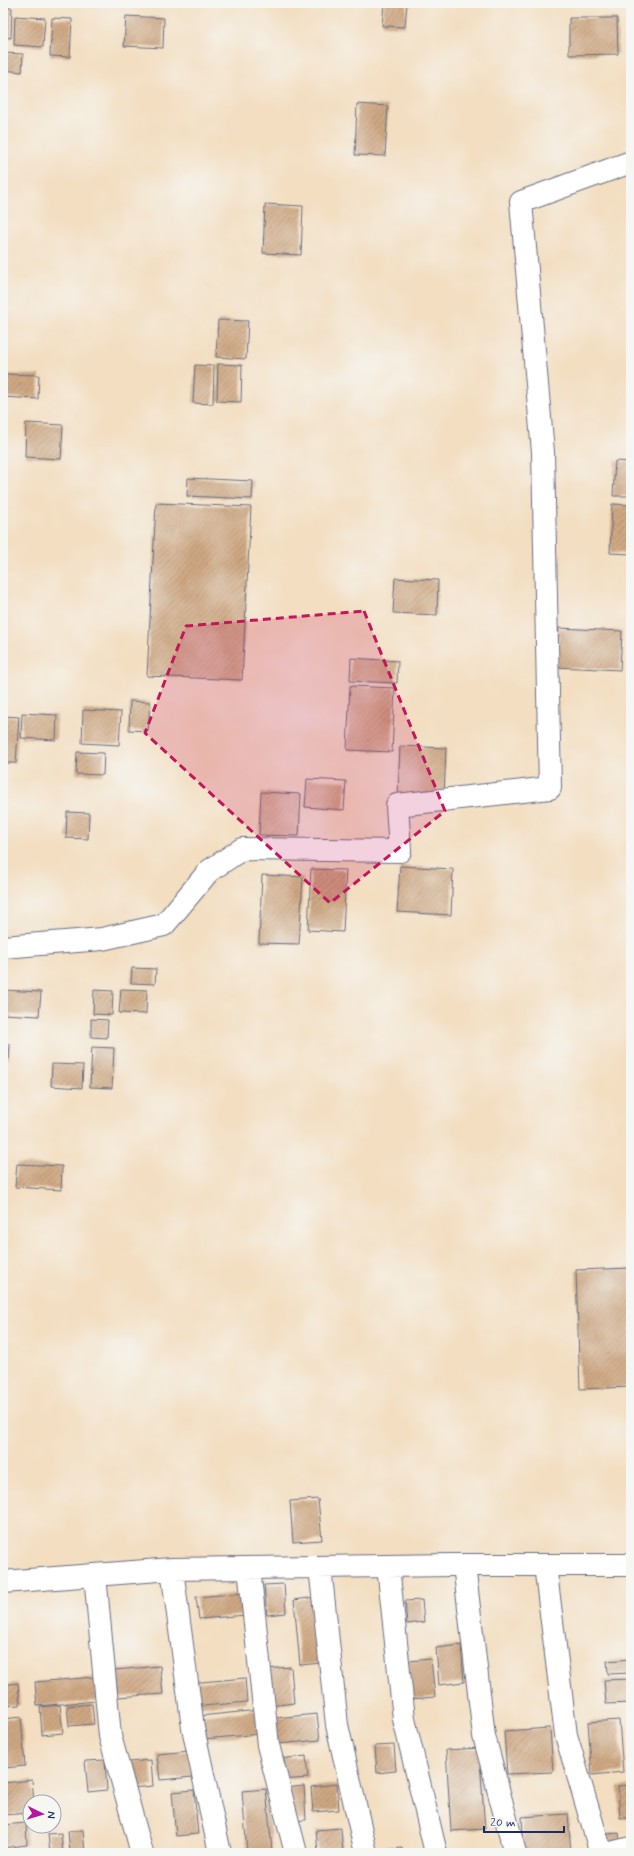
<svg xmlns="http://www.w3.org/2000/svg" width="634" height="1856" font-family="Mynerve,sans-serif">
<style>
.building{fill:url(#building-hatch)}
.lines{fill:none;stroke-linecap:round;stroke-linejoin:round}
.street-casing{stroke:#676c81;stroke-width:24}
.street{stroke:#fff;stroke-width:22}
.marked{fill:#c2185b;fill-opacity:0.2;stroke:#c2185b;stroke-width:3;stroke-dasharray:8 5;stroke-linejoin:round}
</style>
<defs>
<pattern id="building-hatch" width="6" height="6" patternUnits="userSpaceOnUse"><rect width="6" height="6" fill="#cfa883"/><path d="M-1 1l2-2M0 6l6-6M5 7l2-2" fill="none" stroke="#a7896e"/></pattern>
</defs>
<rect width="100%" height="100%" fill="#f6f6f2"/>
<filter id="ink" filterUnits="userSpaceOnUse"><feTurbulence type="fractalNoise" baseFrequency=".025" numOctaves="2"/><feDisplacementMap in="SourceGraphic" scale="8" xChannelSelector="R" yChannelSelector="G"/><feConvolveMatrix kernelMatrix="1 2 1 2 8 2 1 2 1" color-interpolation-filters="sRGB"/></filter>
<filter id="wash" filterUnits="userSpaceOnUse"><feTurbulence type="fractalNoise" baseFrequency=".012" numOctaves="4" result="noise"/><feDisplacementMap in="SourceGraphic" scale="16" xChannelSelector="R" yChannelSelector="G"/><feGaussianBlur stdDeviation="0.9" result="paint"/><feColorMatrix in="noise" values="0 0 0 0 0 0 0 0 0 0 0 0 0 0 0 0 0 1.4 0 .05"/><feComposite in="paint" operator="in"/></filter>
<g filter="url(#wash)">
<rect width="100%" height="100%" fill="#f3dec1"/>
<g id="blocks">
<path class="building" d="M 384,3 L 407,3 L 405,27 L 382,26 Z
M 3,8 L 12,8 L 11,38 L 3,37 Z
M 15,16 L 45,18 L 43,47 L 14,45 Z
M 126,16 L 164,18 L 163,48 L 124,46 Z
M 52,18 L 72,19 L 70,57 L 50,56 Z
M 569,18 L 617,18 L 618,54 L 569,55 Z
M 3,53 L 23,54 L 22,72 L 3,70 Z
M 357,104 L 388,106 L 385,156 L 355,155 Z
M 265,204 L 303,206 L 301,255 L 263,253 Z
M 218,320 L 248,321 L 246,359 L 216,357 Z
M 218,364 L 242,365 L 241,402 L 217,401 Z
M 195,365 L 214,366 L 213,404 L 193,403 Z
M 3,374 L 39,375 L 38,399 L 3,397 Z
M 26,423 L 63,425 L 61,459 L 25,457 Z
M 615,461 L 631,462 L 631,496 L 613,496 Z
M 188,478 L 253,481 L 252,499 L 187,496 Z
M 156,503 L 251,507 L 242,680 L 147,676 Z
M 612,504 L 631,505 L 631,554 L 610,553 Z
M 395,578 L 438,580 L 437,615 L 393,613 Z
M 559,628 L 622,631 L 620,670 L 557,667 Z
M 351,658 L 398,661 L 397,683 L 350,681 Z
M 350,686 L 395,688 L 392,752 L 347,750 Z
M 130,701 L 150,702 L 148,731 L 129,730 Z
M 83,710 L 121,712 L 119,745 L 82,743 Z
M 22,713 L 57,715 L 56,740 L 21,738 Z
M 3,716 L 19,717 L 16,763 L 3,763 Z
M 400,746 L 446,748 L 444,799 L 398,796 Z
M 77,752 L 104,753 L 103,775 L 76,774 Z
M 307,779 L 346,781 L 344,810 L 305,807 Z
M 261,792 L 301,794 L 299,836 L 259,835 Z
M 67,812 L 89,813 L 88,839 L 66,838 Z
M 400,866 L 453,869 L 451,915 L 397,912 Z
M 311,869 L 346,870 L 343,932 L 308,930 Z
M 262,875 L 303,877 L 299,944 L 259,943 Z
M 132,968 L 156,969 L 155,984 L 131,983 Z
M 121,989 L 147,990 L 146,1014 L 119,1013 Z
M 3,990 L 41,992 L 39,1016 L 3,1014 Z
M 94,990 L 113,991 L 112,1015 L 93,1014 Z
M 91,1019 L 108,1020 L 107,1038 L 91,1037 Z
M 3,1044 L 10,1045 L 9,1059 L 3,1058 Z
M 92,1047 L 114,1048 L 112,1088 L 90,1087 Z
M 3,1064 L 6,1064 L 5,1085 L 3,1085 Z
M 52,1064 L 83,1065 L 82,1088 L 51,1086 Z
M 17,1164 L 62,1166 L 61,1190 L 15,1187 Z
M 631,1268 L 631,1387 L 580,1389 L 576,1270 Z
M 318,1499 L 322,1540 L 293,1542 L 290,1501 Z
M 284,1584 L 286,1613 L 267,1615 L 264,1585 Z
M 244,1593 L 246,1615 L 199,1619 L 196,1597 Z
M 316,1597 L 322,1663 L 300,1665 L 294,1600 Z
M 422,1600 L 424,1622 L 407,1624 L 405,1601 Z
M 461,1645 L 464,1682 L 439,1685 L 436,1648 Z
M 431,1659 L 435,1697 L 411,1699 L 408,1661 Z
M 631,1659 L 631,1673 L 608,1674 L 607,1661 Z
M 160,1666 L 163,1694 L 118,1697 L 115,1670 Z
M 291,1667 L 294,1703 L 269,1706 L 265,1669 Z
M 95,1677 L 97,1701 L 37,1706 L 35,1682 Z
M 245,1678 L 247,1702 L 193,1707 L 191,1683 Z
M 631,1679 L 631,1703 L 606,1704 L 604,1680 Z
M 18,1683 L 20,1705 L 3,1706 L 3,1685 Z
M 92,1704 L 94,1724 L 69,1726 L 67,1706 Z
M 60,1705 L 63,1733 L 42,1735 L 40,1707 Z
M 259,1710 L 261,1734 L 203,1739 L 200,1716 Z
M 317,1714 L 320,1740 L 268,1745 L 265,1719 Z
M 21,1717 L 25,1766 L 4,1768 L 3,1719 Z
M 619,1720 L 623,1772 L 592,1775 L 588,1722 Z
M 550,1728 L 553,1772 L 507,1774 L 504,1731 Z
M 394,1745 L 396,1771 L 377,1773 L 375,1746 Z
M 479,1748 L 485,1829 L 451,1831 L 446,1750 Z
M 190,1751 L 193,1777 L 160,1780 L 157,1754 Z
M 306,1756 L 308,1778 L 281,1780 L 279,1759 Z
M 105,1760 L 107,1790 L 88,1792 L 85,1761 Z
M 151,1760 L 153,1786 L 120,1789 L 118,1763 Z
M 32,1780 L 34,1802 L 30,1802 L 30,1813 L 3,1815 L 3,1783 Z
M 337,1784 L 339,1810 L 313,1812 L 311,1787 Z
M 631,1785 L 631,1818 L 620,1818 L 618,1786 Z
M 304,1786 L 306,1820 L 279,1822 L 276,1789 Z
M 266,1789 L 272,1851 L 247,1853 L 242,1791 Z
M 194,1790 L 198,1834 L 176,1836 L 172,1792 Z
M 568,1814 L 571,1853 L 524,1853 L 522,1817 Z
M 26,1823 L 27,1845 L 3,1848 L 3,1825 Z
M 341,1828 L 343,1853 L 318,1853 L 316,1830 Z
M 83,1830 L 85,1853 L 70,1853 L 68,1831 Z
M 61,1833 L 63,1853 L 50,1853 L 48,1834 Z
M 619,1833 L 621,1853 L 592,1835 Z
M 402,1848 L 403,1853 L 370,1853 L 370,1851 Z
M 44,1851 L 44,1853 L 34,1853 L 34,1852 Z"/>
</g>
</g>
<g filter="url(#ink)">
<use href="#blocks" fill-opacity="0" stroke="#676c81" stroke-width="1"/>
<g class="lines">
<defs>
<path id="street" d="M 3,947 L 102,939 L 164,925 L 209,871 L 242,849 L 400,851 L 397,805 L 550,788 L 543,452 L 521,202 L 631,162
M 464,1565 L 484,1736 L 515,1853
M 545,1565 L 566,1735 L 601,1853
M 388,1566 L 404,1719 L 436,1853
M 320,1567 L 337,1725 L 366,1853
M 249,1568 L 268,1745 L 296,1853
M 172,1569 L 193,1728 L 220,1853
M 95,1575 L 110,1736 L 142,1853
M 3,1582 L 172,1569 L 452,1565 L 631,1565
M 611,1853 L 631,1848"/>
</defs>
<use href="#street" class="street-casing"/>
<use href="#street" class="street"/>
</g>
</g>
<path class="marked" d="M 364,611 L 445,811 L 330,903 L 145,733 L 186,626 Z"/>
<rect width="634" height="1856" fill="none" stroke="#f6f6f2" stroke-width="16"/>
<g transform="translate(42 1814) rotate(95)"><circle r="19" fill="#f6f6f2" stroke="#9ea6b7"/>
<path d="M0-3L7 15L0 10L-7 15Z" fill="#b5179e"/>
<text y="-6" font-size="11" font-weight="bold" text-anchor="middle" fill="#1b2f5e">N</text>
</g>
<path d="M484 1826v6h80v-6" fill="none" stroke="#1b2f5e" stroke-width="2"/>
<text x="490" y="1826" font-size="12" fill="#1b2f5e" stroke="#f6f6f2" stroke-width="3" paint-order="stroke">20 m</text>
</svg>
